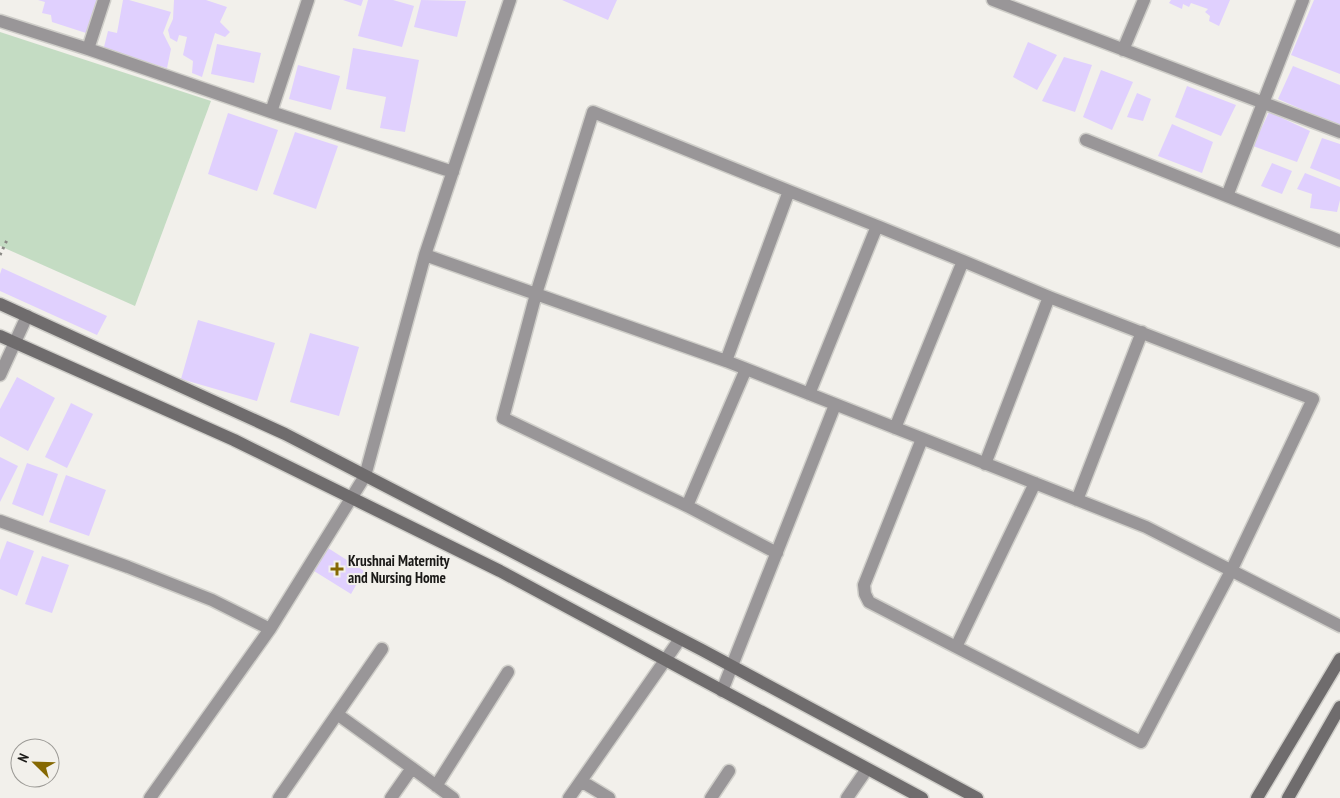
<svg xmlns="http://www.w3.org/2000/svg" width="1340" height="798" font-family="'PT Sans Narrow',sans-serif">
<style>
.green{fill:#c4dcc3}
.building{fill:#e0d0fe}
.lines{fill:none;stroke-linecap:round;stroke-linejoin:round}
.street-casing{stroke:#cfcec9;stroke-width:15}
.secondary-casing{stroke:#cfcec9;stroke-width:15}
.path{stroke:#8a8985;stroke-width:3;stroke-dasharray:2.5 4;stroke-linecap:butt}
.street{stroke:#999698;stroke-width:12}
.secondary{stroke:#6f6c6d;stroke-width:12}
.poi-dot{fill:#856802;stroke:#f2f0eb;stroke-width:2}
.labels{text-anchor:middle;dominant-baseline:central;stroke-width:4;stroke-linejoin:round;paint-order:stroke}
.poi-label{font-size:15px;font-weight:bold;fill:#1a1917;stroke:#f2f0eb;text-anchor:start}
</style>
<rect width="100%" height="100%" fill="#f2f0eb"/>
<path class="green" d="M 0,32 L 211,101 L 135,306 L 0,246 Z"/>
<path class="building" d="M 38,0 L 97,0 L 86,33 L 52,22 L 51,15 L 42,13 L 45,2 Z
M 123,0 L 129,0 L 171,12 L 163,33 L 171,49 L 167,68 L 107,50 L 104,47 L 108,31 L 117,33 Z
M 174,0 L 206,0 L 227,7 L 220,22 L 230,32 L 225,37 L 215,33 L 202,77 L 192,73 L 193,61 L 183,55 L 187,37 L 179,35 L 177,42 L 170,38 L 168,30 L 173,19 Z
M 343,0 L 363,0 L 361,6 Z
M 368,0 L 393,0 L 414,6 L 402,47 L 358,36 Z
M 421,0 L 466,1 L 457,37 L 414,27 Z
M 562,0 L 617,0 L 608,20 Z
M 1171,0 L 1230,0 L 1219,26 L 1209,21 L 1210,16 L 1205,12 L 1208,9 L 1191,3 L 1189,7 L 1183,4 L 1182,9 L 1169,3 Z
M 1314,0 L 1340,0 L 1340,74 L 1291,55 Z
M 1028,42 L 1057,55 L 1037,90 L 1013,77 Z
M 217,44 L 261,53 L 254,83 L 211,74 Z
M 353,48 L 419,60 L 405,132 L 380,128 L 386,97 L 346,89 Z
M 1064,57 L 1092,65 L 1075,112 L 1042,101 Z
M 298,65 L 340,76 L 331,110 L 289,99 Z
M 1293,66 L 1340,85 L 1340,126 L 1278,99 Z
M 1101,70 L 1133,82 L 1112,130 L 1083,117 Z
M 1187,86 L 1236,105 L 1221,136 L 1175,117 Z
M 1137,93 L 1151,99 L 1143,121 L 1127,117 Z
M 1269,112 L 1310,131 L 1297,162 L 1253,146 Z
M 228,113 L 278,130 L 257,191 L 208,174 Z
M 1172,124 L 1213,142 L 1202,173 L 1158,156 Z
M 295,132 L 338,146 L 316,209 L 273,194 Z
M 1322,138 L 1340,144 L 1340,180 L 1310,168 Z
M 1272,163 L 1292,171 L 1282,194 L 1261,186 Z
M 1305,173 L 1340,187 L 1340,200 L 1337,212 L 1310,208 L 1312,194 L 1297,189 Z
M 2,268 L 107,316 L 97,335 L 0,291 L 0,274 Z
M 198,320 L 275,343 L 257,401 L 181,379 Z
M 310,333 L 359,347 L 339,416 L 290,402 Z
M 17,377 L 55,398 L 28,451 L 0,436 L 0,409 Z
M 71,403 L 93,414 L 67,468 L 45,457 Z
M 0,457 L 18,466 L 0,502 Z
M 27,463 L 58,474 L 43,516 L 12,504 Z
M 66,475 L 106,490 L 89,536 L 49,522 Z
M 7,541 L 34,551 L 17,596 L 0,589 L 0,560 Z
M 328,548 L 364,571 L 351,594 L 314,571 Z
M 42,556 L 69,565 L 52,613 L 25,604 Z"/>
<g class="lines">
<defs>
<path id="street" d="M 993,0 L 1340,132
M 0,21 L 88,49 L 271,112 L 453,172
M 88,49 L 104,0
M 1123,50 L 1144,0
M 271,112 L 308,0
M 1086,140 L 1340,241
M 789,191 L 877,226
M 1227,196 L 1303,0
M 425,255 L 726,361 L 1146,527 L 1340,626
M 963,261 L 1049,297
M 726,361 L 789,191 L 593,112 L 536,294 L 503,418 L 687,506 L 777,553
M 0,375 L 27,316
M 809,394 L 877,226 L 963,261 L 895,428
M 922,439 L 864,585 L 865,594 L 869,602 L 956,647
M 985,464 L 1049,297 L 1313,399 L 1231,571 L 1141,742 L 956,647 L 1035,483
M 1077,500 L 1142,332
M 687,506 L 746,369
M 0,521 L 128,567 L 212,600 L 270,629
M 722,691 L 835,405
M 337,714 L 412,768
M 581,781 L 609,798
M 436,786 L 508,672
M 150,798 L 270,629 L 365,476 L 425,255 L 510,0
M 279,798 L 382,649
M 391,798 L 412,768 L 453,798
M 569,798 L 680,639
M 711,798 L 729,771
M 847,798 L 867,769"/>
<path id="secondary" d="M 0,304 L 285,434 L 702,650 L 977,798
M 0,336 L 234,440 L 500,571 L 922,798
M 1257,798 L 1340,659
M 1288,798 L 1340,707"/>
</defs>
<use href="#street" class="street-casing"/>
<use href="#secondary" class="secondary-casing"/>
<path class="path" d="M 0,255 L 7,240"/>
<use href="#street" class="street"/>
<use href="#secondary" class="secondary"/>
</g>
<path class="poi-dot" d="M334.5 561.5h5v5h5v5h-5v5h-5v-5h-5v-5h5z"/>
<g class="labels">
<g class="poi-label">
<text x="348" y="560">Krushnai Maternity<tspan x="348" dy="17">and Nursing Home</tspan></text>
</g>
</g>
<g transform="translate(35 763) rotate(293)"><circle r="24" fill="#f2f0eb" stroke="#9c9a96"/>
<path d="M0-4L9 19L0 12L-9 19Z" fill="#856802"/>
<text y="-8" font-size="14" font-weight="bold" text-anchor="middle" fill="#1a1917">N</text>
</g>
</svg>
